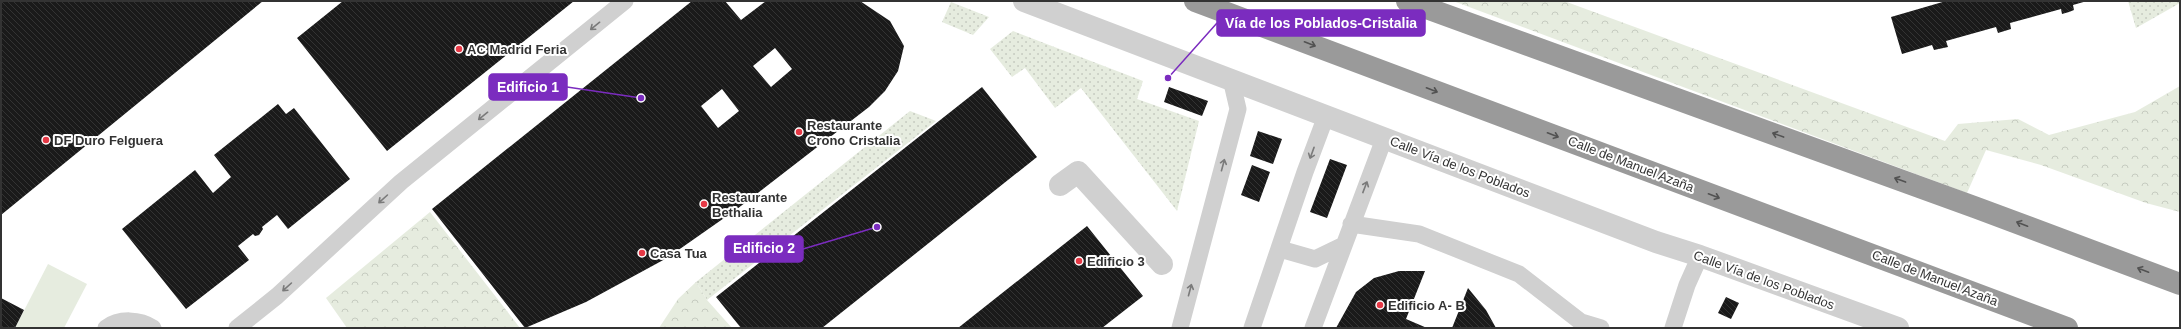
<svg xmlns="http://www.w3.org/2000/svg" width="2181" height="329" font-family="Helvetica,sans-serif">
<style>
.grass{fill:url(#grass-dots)}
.park{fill:url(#park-crowns)}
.pitch{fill:#e6ecdf}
.building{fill:url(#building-back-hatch);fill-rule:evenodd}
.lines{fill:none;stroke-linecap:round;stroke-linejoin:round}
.service{stroke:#d0d0d0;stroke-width:17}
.pedestrian{stroke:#d0d0d0;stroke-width:22}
.minor{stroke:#d0d0d0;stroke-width:22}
.motorway{stroke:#9a9a9a;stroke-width:22}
.oneway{stroke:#7a7a7a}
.oneway2{stroke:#525252}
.poi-dot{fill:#e63946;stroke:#fff;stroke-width:1.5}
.labels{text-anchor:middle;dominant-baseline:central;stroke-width:4;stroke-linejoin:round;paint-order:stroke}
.poi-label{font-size:13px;font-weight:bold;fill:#333;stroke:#fff;text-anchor:start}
.street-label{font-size:13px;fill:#333;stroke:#fff}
.leader{fill:none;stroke:#7b2cbf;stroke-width:1.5}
.callout-dot{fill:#7b2cbf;stroke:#fff;stroke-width:1.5}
.callout{fill:#7b2cbf;stroke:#7b2cbf;stroke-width:1.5}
.callout-label{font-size:14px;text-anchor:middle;font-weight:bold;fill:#fff}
</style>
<defs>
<pattern id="grass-dots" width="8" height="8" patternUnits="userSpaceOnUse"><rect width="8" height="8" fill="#e6ecdf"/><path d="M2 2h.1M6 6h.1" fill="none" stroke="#c6cbc0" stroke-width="1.8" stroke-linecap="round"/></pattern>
<pattern id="park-crowns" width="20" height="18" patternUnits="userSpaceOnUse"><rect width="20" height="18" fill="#e6ecdf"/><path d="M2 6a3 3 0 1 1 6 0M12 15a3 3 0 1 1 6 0" fill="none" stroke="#c6cbc0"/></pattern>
<pattern id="building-back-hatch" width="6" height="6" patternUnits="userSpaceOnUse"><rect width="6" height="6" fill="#1a1a1a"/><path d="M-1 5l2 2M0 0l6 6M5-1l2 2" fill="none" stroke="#333"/></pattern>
</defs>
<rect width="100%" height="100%" fill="#fff"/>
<path class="grass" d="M 2128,1 L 2180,1 L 2180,3 L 2136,28 Z
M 951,2 L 989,17 L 973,35 L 942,22 Z
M 1013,31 L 1143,81 L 1137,99 L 1199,121 L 1177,211 L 1081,88 L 1055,108 L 1025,68 L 1012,77 L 990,49 Z
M 910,111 L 936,121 L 707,300 L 696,282 Z"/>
<path class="park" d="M 1453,1 L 1564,1 L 1945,141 L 1958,124 L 2018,119 L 2049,135 L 2135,112 L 2180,86 L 2180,212 L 2146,203 L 2041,165 L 1986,150 L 1967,193 Z
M 430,212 L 520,328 L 347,328 L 326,298 Z
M 696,282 L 707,300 L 732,328 L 659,328 L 678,299 Z"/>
<path class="pitch" d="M 48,264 L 87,284 L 64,328 L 15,328 Z"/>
<path class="building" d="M 3,1 L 263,1 L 1,215 L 1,2 Z
M 343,1 L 574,1 L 387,151 L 297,38 Z
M 692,1 L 725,1 L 741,20 L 766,1 L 860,1 L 890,21 L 904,46 L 898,71 L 885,91 L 869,107 L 737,209 L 667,258 L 586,302 L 525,328 L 432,209 ZM 775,48 L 792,69 L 771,87 L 753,66 ZM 722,89 L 739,111 L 718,128 L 701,106 Z
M 1946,1 L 2087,1 L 2073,5 L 2074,10 L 2069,12 L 2062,14 L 2061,9 L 2010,23 L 2011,29 L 1998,33 L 1996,27 L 1946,41 L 1948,47 L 1934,50 L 1932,45 L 1902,54 L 1891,17 Z
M 982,87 L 1037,157 L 822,328 L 741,328 L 716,297 Z
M 1169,87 L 1208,101 L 1202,116 L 1164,102 Z
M 278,104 L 286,114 L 294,108 L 350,179 L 288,229 L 277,215 L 262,227 L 263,229 L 259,235 L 255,236 L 253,234 L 238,246 L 249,260 L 186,309 L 122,229 L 195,170 L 213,193 L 231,177 L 214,155 Z
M 1258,131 L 1282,139 L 1273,164 L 1250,156 Z
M 1330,159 L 1347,165 L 1327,218 L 1310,212 Z
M 1252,165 L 1270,172 L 1259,202 L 1241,195 Z
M 1087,226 L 1143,296 L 1102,328 L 958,328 Z
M 1399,271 L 1425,271 L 1406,319 L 1427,328 L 1336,328 L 1356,292 L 1374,278 Z
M 1468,288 L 1486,310 L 1496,328 L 1452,328 Z
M 1726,297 L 1739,303 L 1731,319 L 1718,313 Z
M 1,298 L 24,310 L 15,328 L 1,328 Z"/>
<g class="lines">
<path class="service" d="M 1351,224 L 1419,234 L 1519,274 L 1581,322 L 1601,328
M 1280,249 L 1315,259 L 1344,245
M 106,328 C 119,318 140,319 153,328
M 237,328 L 277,296 L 401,182 L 625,1
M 1180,328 L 1238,109 L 1231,79
M 1252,328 L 1305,172 L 1326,116
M 1313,328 L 1384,139
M 1673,328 L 1687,285 L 1700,256"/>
<path class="pedestrian" d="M 1060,185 L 1078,172 L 1162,264"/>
<path class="minor" d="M 1024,1 L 1656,242 L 1700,256 L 1898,328"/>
<path class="motorway" d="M 1195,1 L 2067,328
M 1407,1 L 1977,208 L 2180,284"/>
</g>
<defs><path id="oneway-shaft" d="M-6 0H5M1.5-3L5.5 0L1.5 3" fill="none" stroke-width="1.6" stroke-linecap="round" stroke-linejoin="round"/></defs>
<g class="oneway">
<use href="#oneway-shaft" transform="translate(595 26) rotate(141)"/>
<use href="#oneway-shaft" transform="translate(483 116) rotate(141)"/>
<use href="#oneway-shaft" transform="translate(1312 153) rotate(110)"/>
<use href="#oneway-shaft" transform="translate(1223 165) rotate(-75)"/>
<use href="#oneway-shaft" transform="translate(1365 187) rotate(-69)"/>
<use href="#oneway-shaft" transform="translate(383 199) rotate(138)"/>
<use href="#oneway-shaft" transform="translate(287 287) rotate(138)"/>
<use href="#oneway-shaft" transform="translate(1190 290) rotate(-75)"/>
</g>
<g class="oneway2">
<use href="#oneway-shaft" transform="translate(1310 44) rotate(21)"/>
<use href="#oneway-shaft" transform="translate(1432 90) rotate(21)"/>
<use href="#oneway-shaft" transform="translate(1553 135) rotate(21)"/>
<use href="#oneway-shaft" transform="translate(1778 135) rotate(-160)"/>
<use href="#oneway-shaft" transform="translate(1900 180) rotate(-160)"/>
<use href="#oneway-shaft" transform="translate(1714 196) rotate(21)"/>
<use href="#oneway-shaft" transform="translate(2022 224) rotate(-159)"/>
<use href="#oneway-shaft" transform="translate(2143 270) rotate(-159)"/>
</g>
<g class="poi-dot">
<circle cx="459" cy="49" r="4"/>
<circle cx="799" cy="132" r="4"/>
<circle cx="46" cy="140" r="4"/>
<circle cx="704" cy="204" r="4"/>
<circle cx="642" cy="253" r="4"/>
<circle cx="1079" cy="261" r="4"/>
<circle cx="1380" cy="305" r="4"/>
</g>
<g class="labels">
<g class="poi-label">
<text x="467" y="49">AC Madrid Feria</text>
<text x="807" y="125">Restaurante<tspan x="807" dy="15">Crono Cristalia</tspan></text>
<text x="54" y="140">DF Duro Felguera</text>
<text x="712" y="197">Restaurante<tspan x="712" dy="15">Bethalia</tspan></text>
<text x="650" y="253">Casa Tua</text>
<text x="1087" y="261">Edificio 3</text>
<text x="1388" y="305">Edificio A- B</text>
</g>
<g class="street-label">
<text transform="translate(1631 164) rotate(21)">Calle de Manuel Azaña</text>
<text transform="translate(1460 167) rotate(21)">Calle Vía de los Poblados</text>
<text transform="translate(1935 278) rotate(21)">Calle de Manuel Azaña</text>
<text transform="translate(1764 280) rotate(20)">Calle Vía de los Poblados</text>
</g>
</g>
<path class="leader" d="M1168 78L1217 23M641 98L567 87M877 227L803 249"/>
<g class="callout-dot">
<circle cx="1168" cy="78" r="4"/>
<circle cx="641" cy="98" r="4"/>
<circle cx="877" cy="227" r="4"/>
</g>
<g class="callout">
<rect x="1217" y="10" width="208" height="26" rx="4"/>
<rect x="489" y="74" width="78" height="26" rx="4"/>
<rect x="725" y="236" width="78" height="26" rx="4"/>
</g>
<g class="callout-label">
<text x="1321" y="28">Vía de los Poblados-Cristalia</text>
<text x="528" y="92">Edificio 1</text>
<text x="764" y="253">Edificio 2</text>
</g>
<rect width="2181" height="329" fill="none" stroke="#333333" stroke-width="4"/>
</svg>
